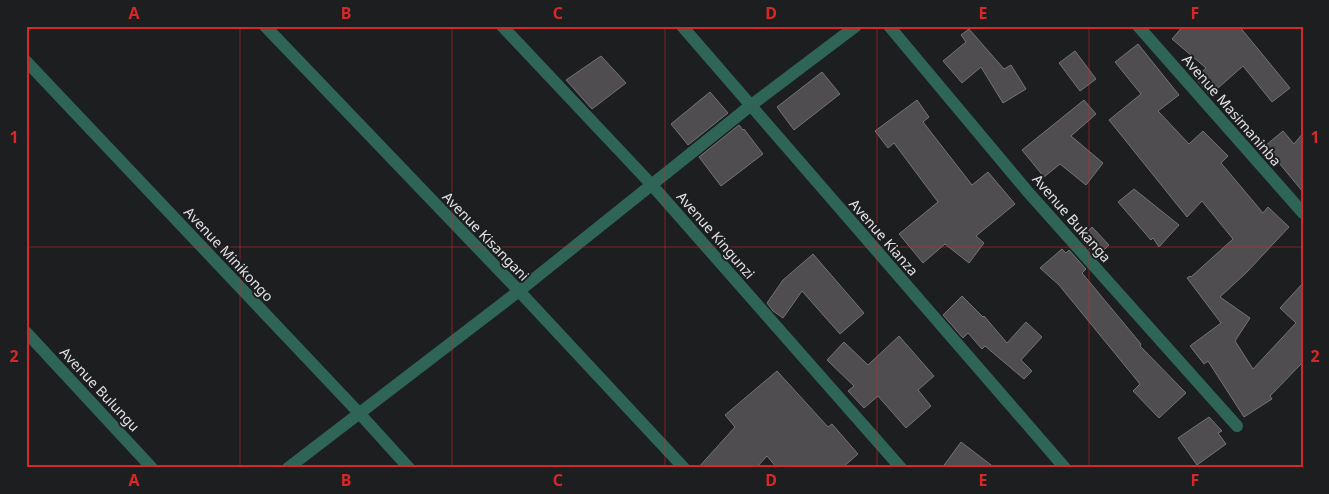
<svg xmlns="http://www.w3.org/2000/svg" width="1329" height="494" font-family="'Noto Sans',sans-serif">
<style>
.building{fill:#4f4d4f;stroke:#757375}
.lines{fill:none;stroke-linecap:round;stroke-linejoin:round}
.minor{stroke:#2e6557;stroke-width:12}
.grid{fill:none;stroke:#d62828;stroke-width:1;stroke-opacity:0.55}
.labels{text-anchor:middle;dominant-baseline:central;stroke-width:4;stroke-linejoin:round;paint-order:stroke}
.street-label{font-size:14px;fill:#e2e2e4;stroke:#1d1e20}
.neatline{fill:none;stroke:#d62828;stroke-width:2}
.grid-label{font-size:16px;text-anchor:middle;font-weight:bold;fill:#d62828}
</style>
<rect width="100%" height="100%" fill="#1d1e20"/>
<path class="building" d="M 1183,26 L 1239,26 L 1290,88 L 1272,102 L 1243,66 L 1210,95 L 1195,78 L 1206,68 L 1172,39 Z
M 969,29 L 1004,69 L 1011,65 L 1026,89 L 1003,103 L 981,67 L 962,83 L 943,61 L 966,42 L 961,35 Z
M 1138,44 L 1179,95 L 1158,111 L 1189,144 L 1203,131 L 1228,156 L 1221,163 L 1263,213 L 1268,207 L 1289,227 L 1247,272 L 1220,297 L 1250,318 L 1235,341 L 1253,369 L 1296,323 L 1280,308 L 1303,283 L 1303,362 L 1270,396 L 1272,399 L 1244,417 L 1208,361 L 1204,364 L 1190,346 L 1221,323 L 1187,278 L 1190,276 L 1191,277 L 1233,239 L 1202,201 L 1187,217 L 1109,120 L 1141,94 L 1115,62 Z
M 1075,51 L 1096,79 L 1080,91 L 1059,63 Z
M 601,56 L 626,83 L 592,109 L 566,80 Z
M 822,72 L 840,94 L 794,130 L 777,107 Z
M 710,92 L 728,113 L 688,145 L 671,124 Z
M 917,100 L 929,117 L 923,122 L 972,185 L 988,172 L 1015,204 L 976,236 L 984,243 L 969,263 L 945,244 L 923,263 L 899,234 L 938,202 L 894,143 L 888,148 L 875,131 Z
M 1084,100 L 1096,114 L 1071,136 L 1103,163 L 1086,185 L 1060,164 L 1044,177 L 1022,150 Z
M 739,125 L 743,130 L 744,129 L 763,154 L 721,186 L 699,157 Z
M 1283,131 L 1294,144 L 1303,133 L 1303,192 L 1265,146 Z
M 1134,189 L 1179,225 L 1159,247 L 1153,238 L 1151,240 L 1118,202 Z
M 1092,227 L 1109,245 L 1097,257 L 1081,239 Z
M 1062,249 L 1066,253 L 1069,250 L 1086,269 L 1082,273 L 1141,344 L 1140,346 L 1186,393 L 1159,418 L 1133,391 L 1140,384 L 1059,285 L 1040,268 Z
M 813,254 L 864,313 L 840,334 L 802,291 L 783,318 L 773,311 L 767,303 L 783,280 Z
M 962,296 L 983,317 L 984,316 L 1007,343 L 1026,322 L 1042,337 L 1021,360 L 1032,371 L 1024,379 L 985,346 L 982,349 L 968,333 L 963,338 L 943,315 Z
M 899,336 L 934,376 L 918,390 L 931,406 L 906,428 L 878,396 L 864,408 L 848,391 L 854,386 L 827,360 L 844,342 L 868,365 Z
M 777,371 L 828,427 L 832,424 L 858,454 L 842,468 L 777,468 L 767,456 L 756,468 L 698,468 L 735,427 L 725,415 Z
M 1209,417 L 1222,431 L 1218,433 L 1226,444 L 1197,465 L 1178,438 Z
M 961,442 L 995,468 L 942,468 Z"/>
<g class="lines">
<path class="minor" d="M 265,26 L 519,291 L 684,468
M 502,26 L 651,184 L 901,468
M 682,26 L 1065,468
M 889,26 L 1028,192 L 1237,426
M 1138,26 L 1303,213
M 26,61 L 360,414 L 409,468
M 26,332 L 152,468
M 288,468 L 519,291 L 750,106 L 856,26"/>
</g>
<path class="grid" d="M 240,26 L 240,468M 452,26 L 452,468M 665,26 L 665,468M 877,26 L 877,468M 1089,26 L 1089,468M 26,247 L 1303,247"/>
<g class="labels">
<g class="street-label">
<text transform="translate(1232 110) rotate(49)">Avenue Masimaninba</text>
<text transform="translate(1072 218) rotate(49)">Avenue Bukanga</text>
<text transform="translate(716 235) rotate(49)">Avenue Kingunzi</text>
<text transform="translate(486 236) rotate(46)">Avenue Kisangani</text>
<text transform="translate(884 237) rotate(49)">Avenue Kianza</text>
<text transform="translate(229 254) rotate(47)">Avenue Minikongo</text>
<text transform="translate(100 389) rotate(47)">Avenue Bulungu</text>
</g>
</g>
<rect width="1329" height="494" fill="none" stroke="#1d1e20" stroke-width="55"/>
<rect x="28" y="28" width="1274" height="438" class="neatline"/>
<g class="grid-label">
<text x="134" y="19">A</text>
<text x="346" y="19">B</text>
<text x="558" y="19">C</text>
<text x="771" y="19">D</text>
<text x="983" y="19">E</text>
<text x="1195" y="19">F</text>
<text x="14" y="143">1</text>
<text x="1315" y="143">1</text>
<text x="14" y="362">2</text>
<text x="1315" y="362">2</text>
<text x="134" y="486">A</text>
<text x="346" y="486">B</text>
<text x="558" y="486">C</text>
<text x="771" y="486">D</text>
<text x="983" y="486">E</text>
<text x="1195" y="486">F</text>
</g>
</svg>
